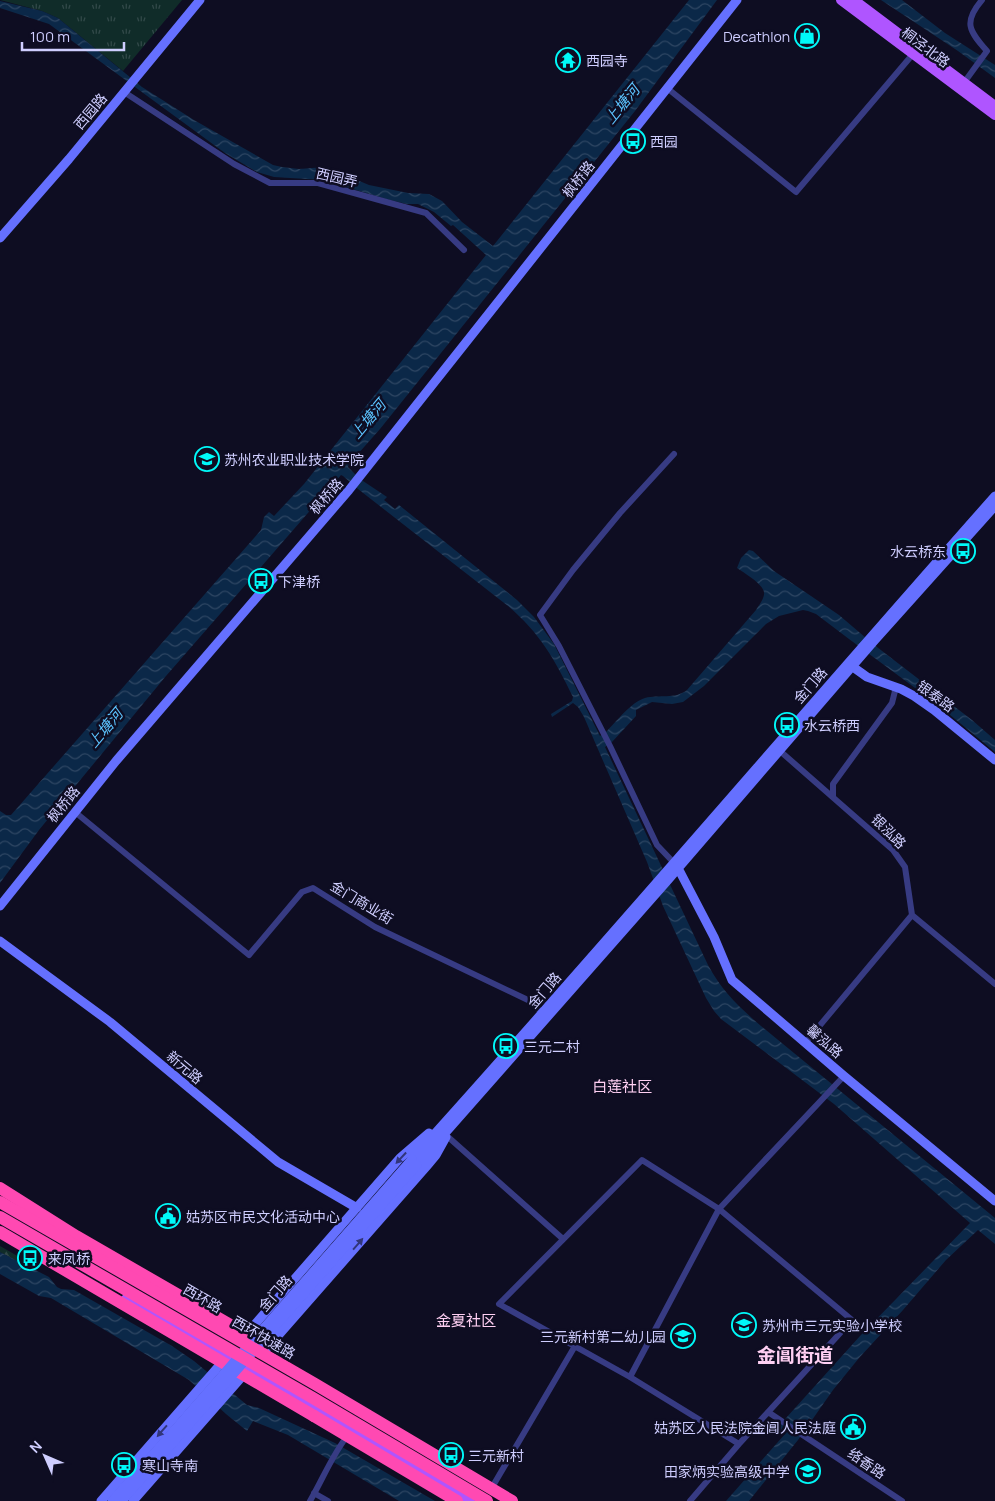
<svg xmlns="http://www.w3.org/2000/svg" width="995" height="1501" font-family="Manrope,'Noto Sans SC',sans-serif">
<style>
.grass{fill:url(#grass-tufts)}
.forest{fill:url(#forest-firs)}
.water{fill:url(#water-waves)}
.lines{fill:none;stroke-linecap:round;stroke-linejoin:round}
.street{stroke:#373b83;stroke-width:6}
.secondary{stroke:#6570ff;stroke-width:9}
.primary{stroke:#af55ff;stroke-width:10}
.highway{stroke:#ff49b2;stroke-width:12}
.secondary-bridge{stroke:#6570ff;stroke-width:9}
.highway-bridge{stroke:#ff49b2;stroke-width:12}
.oneway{fill:#31357a}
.labels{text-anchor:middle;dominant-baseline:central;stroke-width:5;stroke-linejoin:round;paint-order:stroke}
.poi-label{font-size:14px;fill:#cfceff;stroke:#0e0d22;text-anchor:start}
.street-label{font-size:14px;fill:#cfceff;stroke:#0e0d22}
.water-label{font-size:15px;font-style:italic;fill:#5cc4ff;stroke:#0e0d22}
.neighbourhood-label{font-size:15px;fill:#ffd0f3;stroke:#0e0d22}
.district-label{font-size:19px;font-weight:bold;fill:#ffd0f3;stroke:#0e0d22}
</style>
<defs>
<pattern id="grass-tufts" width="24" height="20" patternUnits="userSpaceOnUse" patternTransform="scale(1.25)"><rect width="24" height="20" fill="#102c29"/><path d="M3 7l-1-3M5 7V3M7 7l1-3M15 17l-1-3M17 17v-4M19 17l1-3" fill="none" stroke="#324949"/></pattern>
<pattern id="forest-firs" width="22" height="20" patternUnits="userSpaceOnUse" patternTransform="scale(1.25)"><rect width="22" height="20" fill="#102c29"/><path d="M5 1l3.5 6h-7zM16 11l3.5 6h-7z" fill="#324949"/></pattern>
<pattern id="water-waves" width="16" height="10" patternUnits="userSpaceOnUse" patternTransform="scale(1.25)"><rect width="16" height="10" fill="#0b2848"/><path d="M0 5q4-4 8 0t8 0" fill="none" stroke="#2e4663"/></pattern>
</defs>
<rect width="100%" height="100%" fill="#0e0d22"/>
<path class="grass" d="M 0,0 L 182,0 L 123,71 L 58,18 L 42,11 Z"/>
<path class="forest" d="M 0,1246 L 33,1265 L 33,1269 L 0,1252 Z"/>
<path class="water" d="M 689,0 L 717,0 L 635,111 L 380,429 L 349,464 L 348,467 L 360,479 L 387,497 L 384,500 L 395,509 L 399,505 L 517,600 L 534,617 L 554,644 L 600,736 L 606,732 C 616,722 631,702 645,698 C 660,694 674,700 687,690 L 756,610 C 759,605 765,598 764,592 C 762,583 744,573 737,568 L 741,558 L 749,550 L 753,551 L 774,571 L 839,615 L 873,644 L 972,720 L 995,740 L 995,752 L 938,705 L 849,639 L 816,614 L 808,611 L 803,610 L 779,616 L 766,624 L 704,686 L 683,702 L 672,704 L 652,702 L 636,710 L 636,716 L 612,742 L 605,747 L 708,965 C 722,991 739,1007 761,1026 L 995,1218 L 995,1244 L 978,1230 L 946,1260 L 903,1310 L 859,1358 L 833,1390 L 798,1440 L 749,1501 L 726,1501 L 785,1434 L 777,1428 L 860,1336 L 970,1223 L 834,1104 L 721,1019 L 714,1011 L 706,998 L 663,906 L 647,862 L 584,717 L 578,707 L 573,703 L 552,717 L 551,714 L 572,701 L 573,697 C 555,660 540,633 508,606 L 358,489 L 343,476 L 341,475 L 166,676 L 39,830 L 0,883 L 0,811 L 6,815 L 11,815 L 261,530 L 264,517 L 269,512 L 274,516 L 304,484 L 486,255 L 453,225 L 451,226 L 434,212 L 418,204 L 407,204 L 386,199 L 323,180 L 274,177 L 257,172 L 225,153 L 49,24 L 0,8 L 0,1 L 42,11 L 58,18 L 142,87 L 194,120 L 273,165 L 282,167 L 299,169 L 325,167 L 340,170 L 357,180 L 369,185 L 408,193 L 429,194 L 442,201 L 462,222 L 493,246 Z
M 881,0 L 902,0 L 945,33 L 995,65 L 995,78 L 958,51 Z
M 0,1252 L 49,1277 L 57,1287 L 61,1289 L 74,1290 L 172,1346 L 194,1361 L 247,1405 L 259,1408 L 335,1443 L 435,1501 L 399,1501 L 288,1435 L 253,1421 L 247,1431 L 226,1414 L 189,1380 L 51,1298 L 39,1296 L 0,1274 Z"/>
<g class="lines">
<path class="street" d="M 963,84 L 987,51 C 969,31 963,22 982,0
M 667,88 L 796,192 L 913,54
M 124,92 L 234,164 L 270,183 L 318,183 L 426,213 L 464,250
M 674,454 L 620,513 L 573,570 L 540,615 L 559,646 L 610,746 L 657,845 L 676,865
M 780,751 L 893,850 L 905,867 L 912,915 L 995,984
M 833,796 L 833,784 L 892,703 L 896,687
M 75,812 L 249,955 L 302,892 L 313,888 L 375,927 L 530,1001 L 544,1015
M 806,1042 L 912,915
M 447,1136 L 563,1239
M 630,1377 L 719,1209 L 844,1076
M 768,1412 L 902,1501
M 494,1484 L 575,1346
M 314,1493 L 328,1501
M 310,1501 C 323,1479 332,1455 348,1435
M 690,1501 L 739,1444 L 852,1320 L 719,1209 L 642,1160 L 499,1304 L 630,1377 L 739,1444"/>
<path class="secondary" d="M 0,238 L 69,159 L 200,0
M 853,667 L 867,677 L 901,689 L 914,696 L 934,710 L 995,760
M 678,868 L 714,937 L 732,980 L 844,1076 L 995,1201
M 0,906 L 116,761 L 349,490 L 737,0
M 0,941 L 110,1022 L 278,1162 L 357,1208
M 412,1159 C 609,941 800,716 995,496
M 417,1165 L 668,880 L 874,641 L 995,506
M 243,1338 L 400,1158 L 429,1133
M 262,1354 L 426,1167 L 436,1155 L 446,1137
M 101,1501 L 225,1359
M 133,1501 L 247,1371"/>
<path class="primary" d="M 841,0 L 995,115
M 854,0 L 995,106
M 126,1299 L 470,1501"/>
<path class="highway" d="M 0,1188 L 76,1236 L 246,1334 L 263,1347
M 0,1232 L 314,1416"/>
<path class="secondary-bridge" d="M 112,1501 L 412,1159
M 122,1501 L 417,1165"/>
<path class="highway-bridge" d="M 0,1202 L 315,1384 L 512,1501
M 0,1217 L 313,1398 L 487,1501
M 314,1416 L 457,1501"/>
</g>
<defs><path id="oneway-solid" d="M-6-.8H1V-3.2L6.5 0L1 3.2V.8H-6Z" transform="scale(1.25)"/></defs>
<g class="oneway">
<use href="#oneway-solid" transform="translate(401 1158) rotate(133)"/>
<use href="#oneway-solid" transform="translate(358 1244) rotate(-49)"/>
<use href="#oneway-solid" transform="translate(162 1431) rotate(131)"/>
</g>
<defs>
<symbol id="shop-ring" viewBox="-11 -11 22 22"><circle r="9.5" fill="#0e0d22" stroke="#00f9f9" stroke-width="1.5"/><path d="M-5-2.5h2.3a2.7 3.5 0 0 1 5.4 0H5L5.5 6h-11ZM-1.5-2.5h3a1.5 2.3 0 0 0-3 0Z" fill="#00f9f9"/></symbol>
<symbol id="temple-ring" viewBox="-11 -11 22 22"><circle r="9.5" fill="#0e0d22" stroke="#00f9f9" stroke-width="1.5"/><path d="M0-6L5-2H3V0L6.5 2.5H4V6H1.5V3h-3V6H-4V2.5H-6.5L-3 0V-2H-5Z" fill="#00f9f9"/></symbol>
<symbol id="bus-ring" viewBox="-11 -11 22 22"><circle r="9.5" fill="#0e0d22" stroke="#00f9f9" stroke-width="1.5"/><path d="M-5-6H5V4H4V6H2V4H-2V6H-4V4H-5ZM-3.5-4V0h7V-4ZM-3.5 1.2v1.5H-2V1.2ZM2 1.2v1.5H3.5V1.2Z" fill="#00f9f9"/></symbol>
<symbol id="university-ring" viewBox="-11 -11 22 22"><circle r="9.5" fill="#0e0d22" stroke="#00f9f9" stroke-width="1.5"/><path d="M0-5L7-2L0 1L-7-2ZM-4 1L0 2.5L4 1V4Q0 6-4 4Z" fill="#00f9f9"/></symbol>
<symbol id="civic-ring" viewBox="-11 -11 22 22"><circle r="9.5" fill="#0e0d22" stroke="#00f9f9" stroke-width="1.5"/><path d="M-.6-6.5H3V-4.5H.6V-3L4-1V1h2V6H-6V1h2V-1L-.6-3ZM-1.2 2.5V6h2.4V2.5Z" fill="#00f9f9"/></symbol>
<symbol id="school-ring" viewBox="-11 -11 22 22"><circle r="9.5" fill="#0e0d22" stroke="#00f9f9" stroke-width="1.5"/><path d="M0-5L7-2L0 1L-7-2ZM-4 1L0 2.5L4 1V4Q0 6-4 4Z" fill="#00f9f9"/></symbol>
</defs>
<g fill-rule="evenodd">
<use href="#shop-ring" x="793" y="22" width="28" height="28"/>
<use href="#temple-ring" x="554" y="46" width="28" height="28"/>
<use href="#bus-ring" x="619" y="127" width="28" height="28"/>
<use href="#university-ring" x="193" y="445" width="28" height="28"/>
<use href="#bus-ring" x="949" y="537" width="28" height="28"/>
<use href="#bus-ring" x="247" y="567" width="28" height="28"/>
<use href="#bus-ring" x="773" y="711" width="28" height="28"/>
<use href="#bus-ring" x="492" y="1032" width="28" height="28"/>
<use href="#civic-ring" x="154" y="1202" width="28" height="28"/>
<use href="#bus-ring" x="16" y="1244" width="28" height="28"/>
<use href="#school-ring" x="730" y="1311" width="28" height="28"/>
<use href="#school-ring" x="669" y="1322" width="28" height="28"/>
<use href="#civic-ring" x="839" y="1413" width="28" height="28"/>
<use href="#bus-ring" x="437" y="1441" width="28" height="28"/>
<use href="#bus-ring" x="110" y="1451" width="28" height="28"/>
<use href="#school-ring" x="794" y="1457" width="28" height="28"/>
</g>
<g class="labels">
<g class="poi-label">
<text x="790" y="36" text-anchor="end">Decathlon</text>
<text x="586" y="60">西园寺</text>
<text x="650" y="141">西园</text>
<text x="224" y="459">苏州农业职业技术学院</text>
<text x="946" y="551" text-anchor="end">水云桥东</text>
<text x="278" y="581">下津桥</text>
<text x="804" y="725">水云桥西</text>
<text x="524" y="1046">三元二村</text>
<text x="186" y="1216">姑苏区市民文化活动中心</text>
<text x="48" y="1258">来凤桥</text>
<text x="762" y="1325">苏州市三元实验小学校</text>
<text x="666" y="1336" text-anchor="end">三元新村第二幼儿园</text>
<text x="836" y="1427" text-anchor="end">姑苏区人民法院金阊人民法庭</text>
<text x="468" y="1455">三元新村</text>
<text x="142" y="1465">寒山寺南</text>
<text x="790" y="1471" text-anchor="end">田家炳实验高级中学</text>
</g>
<g class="street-label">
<text transform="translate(926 47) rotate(37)">桐泾北路</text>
<text transform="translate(90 111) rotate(-50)">西园路</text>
<text transform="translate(337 177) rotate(13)">西园弄</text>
<text transform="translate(578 179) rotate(-52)">枫桥路</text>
<text transform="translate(326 496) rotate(-49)">枫桥路</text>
<text transform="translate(810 685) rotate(-49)">金门路</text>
<text transform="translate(936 696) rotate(36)">银泰路</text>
<text transform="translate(63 804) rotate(-51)">枫桥路</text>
<text transform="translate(889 831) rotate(45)">银泓路</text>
<text transform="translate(362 902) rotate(31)">金门商业街</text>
<text transform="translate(544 990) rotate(-49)">金门路</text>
<text transform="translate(825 1041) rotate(41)">馨泓路</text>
<text transform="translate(185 1067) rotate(40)">新元路</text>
<text transform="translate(275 1293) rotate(-49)">金门路</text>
<text transform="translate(203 1298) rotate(30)">西环路</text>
<text transform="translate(264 1337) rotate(30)">西环快速路</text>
<text transform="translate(867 1463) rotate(34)">络香路</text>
</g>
<g class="water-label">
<text transform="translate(622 104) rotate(-51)">上塘河</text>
<text transform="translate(368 419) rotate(-50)">上塘河</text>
<text transform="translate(105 728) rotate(-50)">上塘河</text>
</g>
<g class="neighbourhood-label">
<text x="622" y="1086">白莲社区</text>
<text x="466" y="1320">金夏社区</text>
</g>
<g class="district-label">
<text x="795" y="1355">金阊街道</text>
</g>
</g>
<g transform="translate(45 1456) rotate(315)" stroke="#0e0d22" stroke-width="4" paint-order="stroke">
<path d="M0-4L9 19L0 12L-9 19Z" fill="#cfceff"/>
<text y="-8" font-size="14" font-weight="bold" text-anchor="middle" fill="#cfceff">N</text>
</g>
<path d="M22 42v8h102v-8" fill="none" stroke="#cfceff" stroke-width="2.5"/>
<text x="30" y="42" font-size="15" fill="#cfceff" stroke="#0e0d22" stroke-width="4" paint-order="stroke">100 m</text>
</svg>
